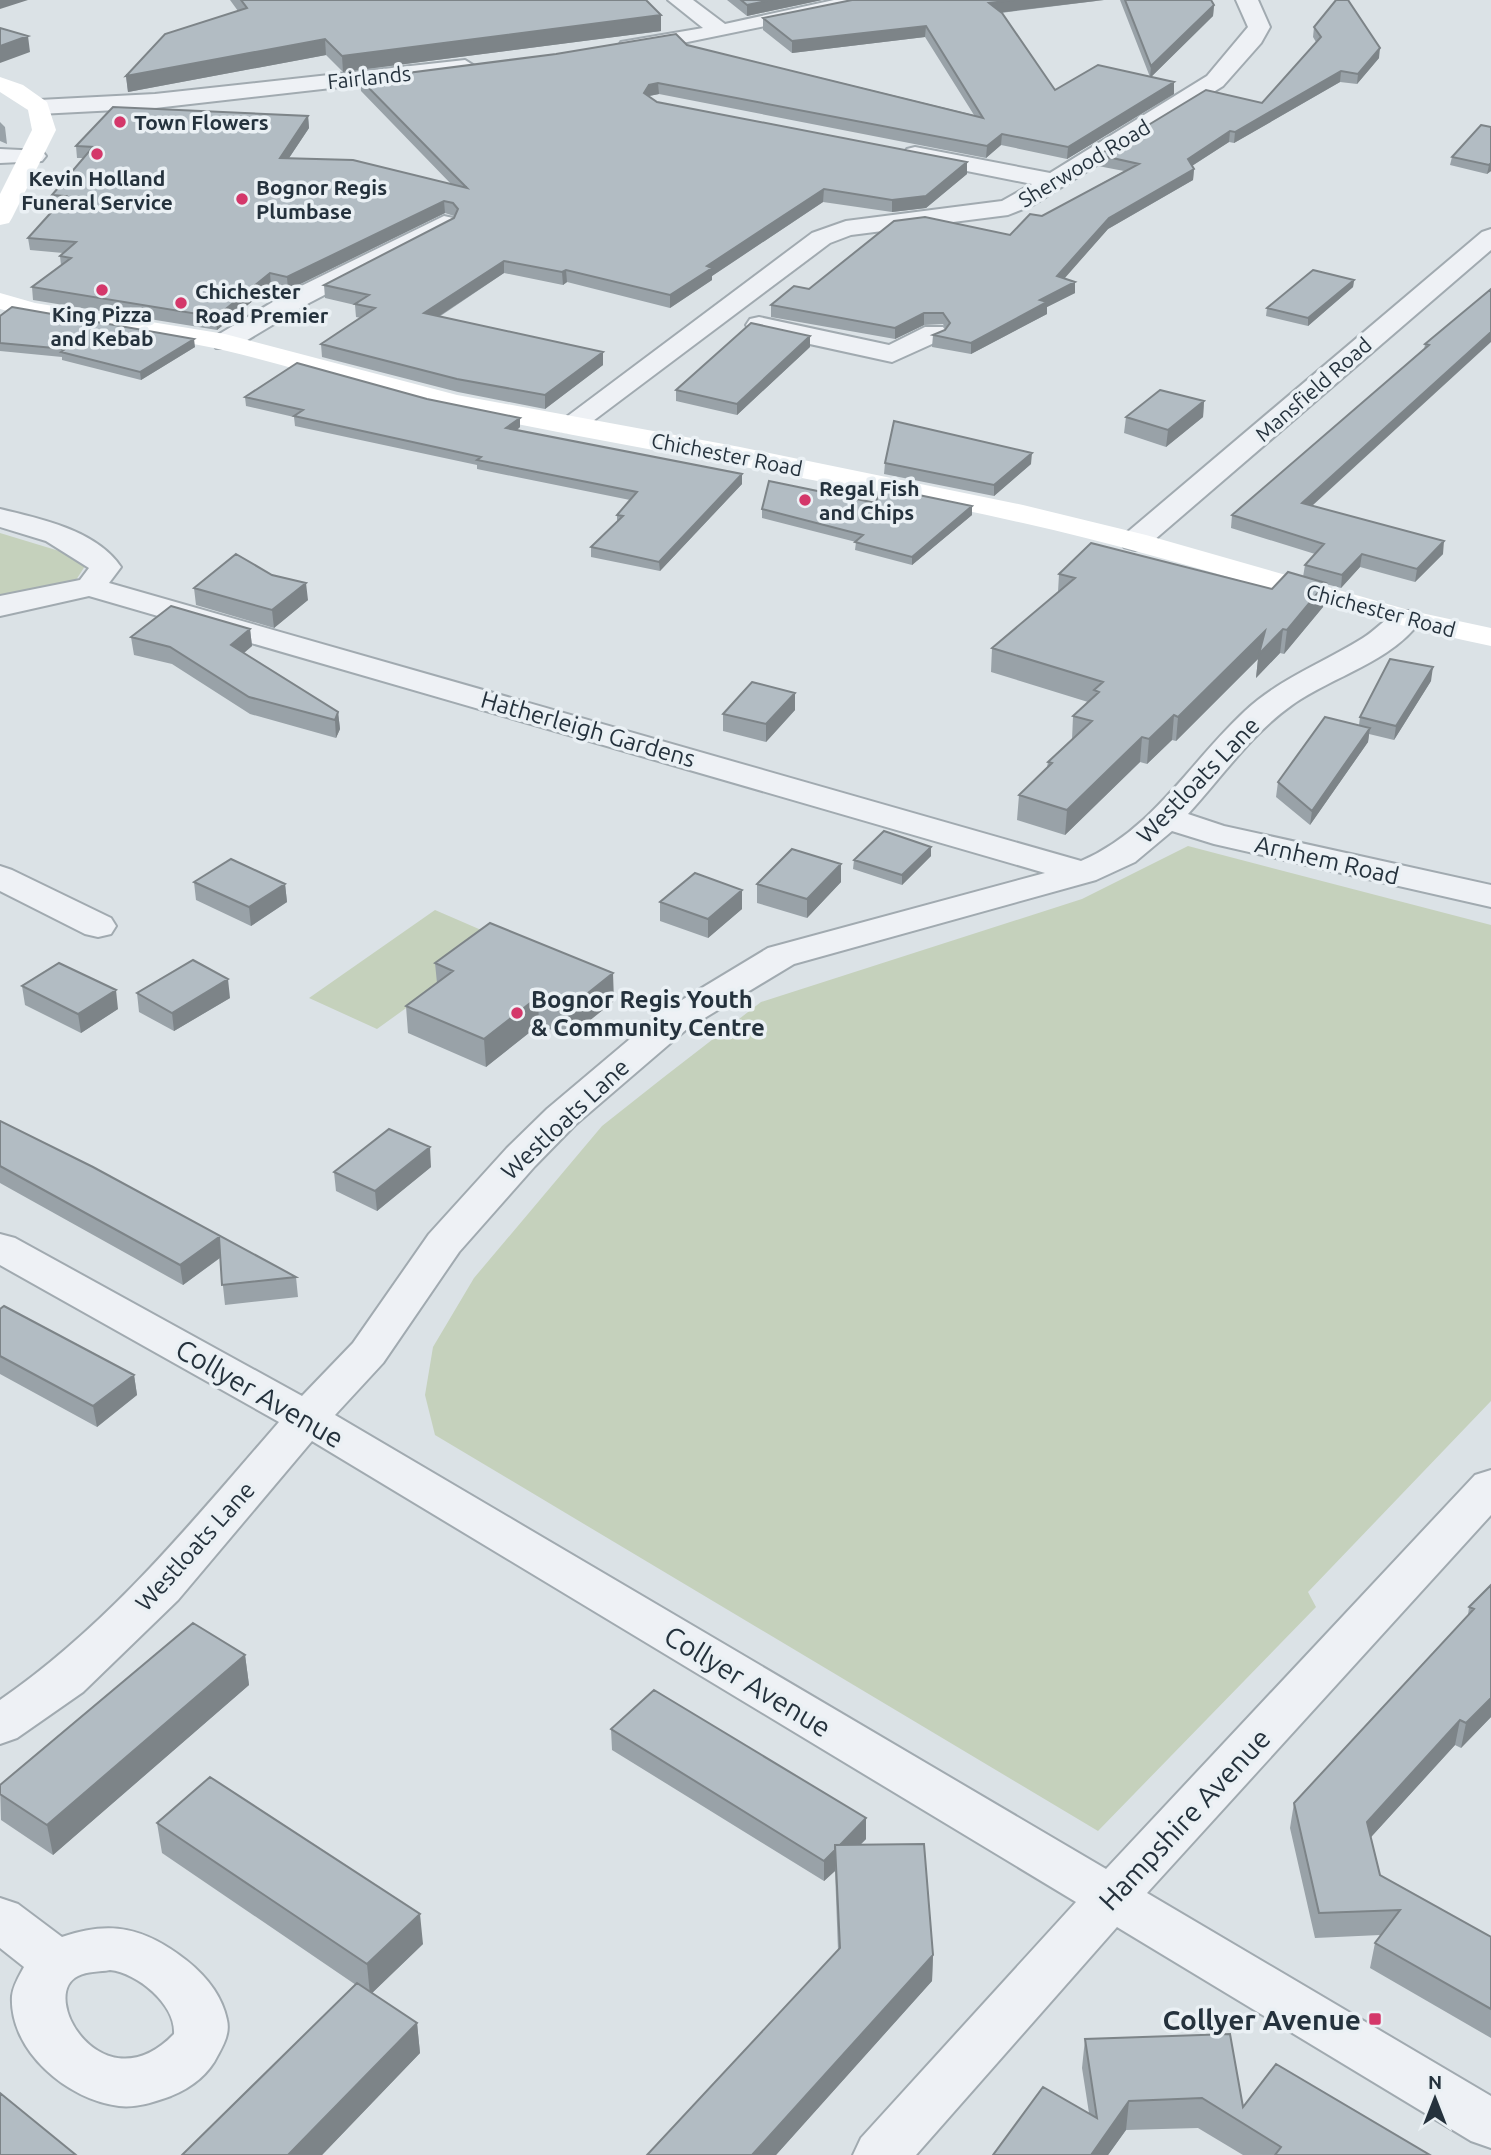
<svg xmlns="http://www.w3.org/2000/svg" width="1491" height="2155" font-family="Ubuntu,sans-serif">
<style>
.green{fill:#c5d1bc}
.lines{fill:none;stroke-linecap:round;stroke-linejoin:round}
.street-casing{stroke:#a1aab0;stroke-width:4}
.street{fill:#eef1f5;fill-rule:evenodd}
.secondary{fill:#fff;fill-rule:evenodd}
.wall{fill:#99a2a8}
.shaded-wall{fill:#7d8488}
.building{fill:#b2bcc3;stroke:#7d8488;stroke-width:2}
.poi-dot{fill:#d4376a;stroke:#eaf0f4;stroke-width:2.5}
.labels{text-anchor:middle;dominant-baseline:central;stroke-width:7;stroke-linejoin:round;paint-order:stroke}
.far-street-label{font-size:21px;fill:#25323d;stroke:#eaf0f4}
.far-poi-label{font-size:21px;font-weight:bold;fill:#25323d;stroke:#eaf0f4;text-anchor:start}
.street-label{font-size:24px;fill:#25323d;stroke:#eaf0f4}
.poi-label{font-size:24px;font-weight:bold;fill:#25323d;stroke:#eaf0f4;text-anchor:start}
.near-street-label{font-size:28px;fill:#25323d;stroke:#eaf0f4}
.near-poi-label{font-size:28px;font-weight:bold;fill:#25323d;stroke:#eaf0f4;text-anchor:end}
</style>
<rect width="100%" height="100%" fill="#dbe2e6"/>
<path class="green" d="M 0,533 L 79,557 L 85,566 L 76,580 L 0,596 Z
M 1188,846 L 1491,925 L 1491,1401 L 1308,1592 L 1316,1607 L 1098,1831 L 435,1435 L 425,1395 L 433,1347 L 474,1278 L 602,1126 L 664,1077 L 761,1002 L 1082,899 Z
M 435,910 L 502,939 L 377,1029 L 309,998 Z"/>
<g class="lines">
<defs>
<path id="street" d="M 668,0 L 693,0 L 725,24 L 834,0 L 874,0 L 863,6 L 629,54 L 621,52 L 618,47 L 621,42 L 703,28 Z
M 1236,0 L 1258,0 L 1270,27 L 1261,43 L 1223,86 L 1031,206 L 1008,215 L 851,235 L 830,243 L 581,430 L 571,432 L 561,430 L 557,424 L 812,233 L 846,221 L 1002,201 L 1032,184 L 907,159 L 903,154 L 907,149 L 915,147 L 1050,173 L 1207,76 L 1248,27 Z
M 465,60 L 476,67 L 473,72 L 155,108 L 39,114 L 28,107 L 39,100 L 155,94 Z
M 0,149 L 42,151 L 46,156 L 42,161 L 0,163 Z
M 444,216 L 453,218 L 456,223 L 453,228 L 309,303 L 234,348 L 216,348 L 212,342 L 216,336 L 291,291 Z
M 1491,229 L 1491,250 L 1146,547 L 1135,550 L 1124,547 L 1120,541 L 1124,535 L 1482,232 Z
M 759,317 L 889,345 L 925,327 L 943,327 L 947,333 L 943,339 L 892,362 L 750,331 L 746,325 L 750,319 Z
M 0,509 C 41,519 96,530 121,567 L 109,583 L 1081,861 C 1152,831 1190,762 1245,711 C 1279,679 1323,663 1363,638 C 1382,626 1393,606 1417,612 L 1422,619 C 1392,662 1333,676 1292,705 C 1251,734 1222,777 1188,814 L 1224,826 L 1491,885 L 1491,907 L 1214,844 L 1172,831 L 1135,862 L 1096,880 L 794,964 L 688,1028 L 575,1125 L 535,1166 L 459,1252 L 383,1363 L 335,1415 L 1106,1869 L 1475,1475 L 1491,1470 L 1491,1515 L 1147,1893 L 1491,2096 L 1491,2148 L 1471,2141 L 1117,1927 L 916,2155 L 853,2155 L 861,2138 L 1076,1902 L 312,1441 L 178,1600 L 83,1692 L 17,1738 L 0,1744 L 0,1700 C 110,1624 192,1522 279,1422 L 0,1265 L 0,1234 L 15,1238 L 302,1396 L 353,1343 L 429,1234 L 507,1148 L 547,1109 L 662,1012 L 768,948 L 1045,873 L 89,596 L 0,616 L 0,596 L 80,580 L 89,568 L 46,541 L 0,527 Z
M 0,866 L 12,870 L 111,918 L 116,926 L 111,934 L 98,937 L 85,934 L 0,891 Z
M 0,1898 L 18,1904 L 62,1937 C 111,1920 145,1928 186,1960 C 205,1975 222,1995 227,2020 C 230,2033 224,2044 218,2055 C 209,2074 191,2088 171,2096 C 154,2102 137,2108 119,2106 C 68,2100 9,2051 12,1996 C 13,1986 19,1976 24,1967 L 0,1948 ZM 110,1970 C 138,1973 176,2005 174,2034 C 104,2107 37,1996 78,1976 C 87,1971 100,1972 110,1970 Z"/>
</defs>
<use href="#street" class="street-casing"/>
<use href="#street" class="street"/>
<path class="secondary" d="M 0,77 L 23,85 L 47,102 L 56,130 L 12,218 L 9,223 L 0,225 L 0,194 L 32,130 L 28,110 L 0,92 Z
M 0,293 L 35,303 L 225,334 L 457,395 L 740,447 L 1023,505 L 1146,535 L 1412,611 L 1491,628 L 1491,646 C 1333,613 1181,558 1023,523 C 835,481 645,451 457,412 C 379,395 304,369 227,351 C 152,333 74,330 0,309 Z"/>
</g>
<path class="wall" d="M 230,0 L 646,0 L 661,15 L 661,31 L 343,72 L 326,55 L 128,92 L 126,76 L 238,11 Z
M 727,0 L 822,0 L 747,16 Z
M 1104,0 L 1001,13 L 1055,90 L 1150,77 L 1120,0 L 1211,0 L 1214,5 L 1213,16 L 1151,77 L 1174,94 L 1067,159 L 1001,145 L 986,158 L 659,94 L 649,96 L 657,102 L 967,174 L 926,208 L 892,212 L 823,202 L 712,276 L 712,280 L 670,308 L 567,282 L 563,285 L 504,273 L 439,317 L 603,352 L 603,365 L 545,409 L 458,392 L 322,357 L 321,344 L 361,318 L 356,317 L 355,305 L 325,298 L 324,285 L 454,218 L 454,216 L 445,213 L 288,290 L 271,286 L 217,330 L 33,300 L 32,287 L 61,265 L 60,256 L 63,253 L 30,250 L 28,238 L 56,207 L 54,207 L 52,195 L 84,158 L 77,158 L 76,146 L 308,116 L 309,128 L 289,158 L 452,185 L 361,91 L 360,79 L 687,45 L 974,115 L 925,37 L 792,53 L 763,30 L 763,18 Z
M 1314,27 L 1379,58 L 1357,84 L 1340,82 L 1234,143 L 1229,142 L 1192,166 L 1194,169 L 1193,180 L 1108,229 L 1064,278 L 1075,282 L 1075,293 L 1047,307 L 1047,314 L 971,354 L 932,347 L 933,335 L 945,330 L 946,329 L 943,324 L 924,325 L 895,339 L 771,317 L 771,305 L 809,289 L 1010,235 L 1042,216 L 1124,171 L 1098,166 L 1099,155 L 1262,103 L 1316,42 L 1313,37 Z
M 0,122 L 5,127 L 7,144 L 0,141 Z
M 1491,127 L 1491,171 L 1487,174 L 1450,165 L 1452,157 Z
M 1354,280 L 1353,287 L 1308,326 L 1266,316 L 1267,308 Z
M 1491,289 L 1311,506 L 1443,554 L 1415,582 L 1360,567 L 1341,588 L 1326,584 L 1323,607 L 1284,654 L 1280,653 L 1256,678 L 1258,659 L 1176,741 L 1172,740 L 1147,764 L 1140,762 L 1065,835 L 1017,820 L 1019,795 L 1047,767 L 1048,762 L 1072,740 L 1073,716 L 1088,702 L 991,672 L 992,648 L 1058,592 L 1059,574 L 1272,589 L 1303,577 L 1305,565 L 1315,554 L 1231,528 L 1232,515 L 1424,350 L 1425,344 Z
M 0,316 L 195,347 L 141,380 L 62,360 L 62,357 L 0,351 Z
M 810,347 L 737,415 L 676,401 L 676,390 Z
M 245,397 L 427,399 L 520,418 L 520,427 L 517,430 L 742,484 L 660,571 L 591,557 L 591,547 L 617,521 L 617,515 L 630,500 L 477,469 L 477,465 L 295,426 L 294,417 L 246,406 Z
M 1204,401 L 1203,417 L 1166,447 L 1124,433 L 1126,417 Z
M 885,463 L 1031,464 L 994,496 L 884,474 Z
M 876,503 L 972,515 L 912,565 L 855,550 L 856,542 L 762,518 L 762,509 Z
M 194,588 L 308,600 L 274,628 L 196,605 Z
M 250,629 L 252,646 L 244,653 L 338,712 L 340,729 L 336,738 L 250,714 L 172,664 L 134,655 L 131,637 Z
M 1431,681 L 1394,740 L 1369,734 L 1368,742 L 1310,825 L 1276,797 L 1278,782 L 1359,725 L 1360,717 Z
M 795,693 L 795,710 L 766,742 L 723,731 L 723,714 Z
M 931,847 L 931,856 L 902,885 L 853,869 L 854,860 Z
M 194,882 L 285,884 L 287,902 L 251,926 L 196,900 Z
M 841,882 L 807,918 L 757,903 L 757,884 Z
M 660,902 L 742,909 L 708,938 L 660,921 Z
M 435,963 L 614,1001 L 569,1037 L 539,1025 L 486,1067 L 408,1033 L 406,1006 L 437,983 Z
M 22,986 L 118,1009 L 81,1033 L 25,1005 Z
M 137,993 L 230,998 L 174,1031 L 139,1012 Z
M 0,1121 L 296,1277 L 298,1297 L 225,1305 L 220,1258 L 183,1285 L 0,1183 Z
M 431,1167 L 377,1211 L 336,1191 L 334,1172 Z
M 0,1309 L 134,1375 L 137,1395 L 97,1427 L 0,1374 Z
M 1491,1585 L 1491,1717 L 1461,1748 L 1455,1745 L 1371,1837 L 1380,1875 L 1491,1937 L 1491,2038 L 1370,1968 L 1375,1943 L 1380,1935 L 1315,1938 L 1290,1828 L 1294,1803 L 1468,1615 L 1469,1607 Z
M 245,1655 L 249,1685 L 53,1855 L 1,1820 L 0,1785 Z
M 611,1729 L 866,1818 L 866,1839 L 860,1845 L 933,1955 L 932,1981 L 776,2155 L 647,2155 L 838,1950 L 835,1871 L 824,1881 L 612,1750 Z
M 157,1823 L 423,1944 L 372,1993 L 417,2023 L 420,2053 L 322,2155 L 182,2155 L 356,1985 L 162,1853 Z
M 1085,2039 L 1243,2107 L 1430,2155 L 1243,2155 L 1198,2128 L 1126,2130 L 1108,2155 L 993,2155 L 1089,2113 L 1082,2068 Z"/>
<path class="shaded-wall" d="M 0,0 L 28,0 L 0,9 Z
M 772,0 L 822,0 L 747,16 L 747,5 Z
M 1014,0 L 1104,0 L 988,14 L 989,3 Z
M 1214,5 L 1213,16 L 1150,78 L 1151,66 Z
M 661,15 L 661,31 L 343,72 L 342,56 Z
M 926,26 L 925,37 L 792,53 L 792,41 Z
M 28,36 L 30,52 L 0,63 L 0,46 Z
M 325,39 L 326,55 L 128,92 L 126,76 Z
M 1380,48 L 1379,58 L 1357,84 L 1358,74 Z
M 1341,71 L 1340,82 L 1234,143 L 1235,132 Z
M 1174,82 L 1174,94 L 1067,159 L 1068,147 Z
M 658,83 L 659,94 L 649,96 L 644,93 L 649,85 Z
M 308,116 L 309,128 L 281,170 L 280,158 Z
M 1230,131 L 1229,142 L 1187,169 L 1188,159 Z
M 1002,134 L 1001,145 L 986,158 L 987,146 Z
M 967,162 L 967,174 L 926,208 L 892,212 L 892,200 Z
M 1491,163 L 1491,171 L 1487,174 L 1489,165 Z
M 1194,169 L 1193,180 L 1108,229 L 1057,287 L 1057,276 L 1109,218 Z
M 824,189 L 823,202 L 712,276 L 712,280 L 670,308 L 670,295 L 707,266 Z
M 444,201 L 445,213 L 288,290 L 287,277 Z
M 504,261 L 504,273 L 424,326 L 424,313 Z
M 566,270 L 567,282 L 563,285 L 562,272 Z
M 270,273 L 271,286 L 217,330 L 216,317 Z
M 1354,280 L 1353,287 L 1308,326 L 1308,318 Z
M 1075,282 L 1075,293 L 1047,307 L 1047,314 L 971,354 L 971,343 L 1040,300 Z
M 924,313 L 924,325 L 895,339 L 895,328 Z
M 1491,332 L 1491,342 L 1301,516 L 1302,503 Z
M 810,336 L 810,347 L 737,415 L 737,404 Z
M 194,339 L 195,347 L 141,380 L 140,372 Z
M 603,352 L 603,365 L 545,409 L 545,395 Z
M 1204,401 L 1203,417 L 1166,447 L 1168,430 Z
M 520,418 L 520,427 L 507,438 L 506,428 Z
M 1032,453 L 1031,464 L 994,496 L 994,485 Z
M 742,474 L 742,484 L 660,571 L 659,562 Z
M 972,506 L 972,515 L 912,565 L 912,557 Z
M 1444,541 L 1443,554 L 1415,582 L 1417,569 Z
M 1362,554 L 1360,567 L 1341,588 L 1342,575 Z
M 306,583 L 308,600 L 274,628 L 272,610 Z
M 1326,583 L 1323,607 L 1284,654 L 1287,630 Z
M 250,629 L 252,646 L 233,662 L 231,645 Z
M 1283,629 L 1280,653 L 1256,678 L 1258,659 L 1176,741 L 1178,717 L 1265,631 Z
M 1433,667 L 1431,681 L 1394,740 L 1396,726 Z
M 795,693 L 795,710 L 766,742 L 766,724 Z
M 338,712 L 340,729 L 336,738 L 335,720 Z
M 1174,715 L 1172,740 L 1147,764 L 1149,739 Z
M 1370,728 L 1368,742 L 1310,825 L 1312,811 Z
M 1142,737 L 1140,762 L 1065,835 L 1067,810 Z
M 931,847 L 931,856 L 902,885 L 902,875 Z
M 841,864 L 841,882 L 807,918 L 807,899 Z
M 285,884 L 287,902 L 251,926 L 249,907 Z
M 742,890 L 742,909 L 708,938 L 708,919 Z
M 613,973 L 614,1001 L 569,1037 L 568,1009 Z
M 228,979 L 230,998 L 174,1031 L 172,1013 Z
M 116,990 L 118,1009 L 81,1033 L 78,1014 Z
M 538,997 L 539,1025 L 486,1067 L 484,1039 Z
M 430,1147 L 431,1167 L 377,1211 L 375,1191 Z
M 219,1237 L 221,1257 L 183,1285 L 180,1265 Z
M 134,1375 L 137,1395 L 97,1427 L 93,1406 Z
M 245,1655 L 249,1685 L 53,1855 L 47,1825 Z
M 1491,1698 L 1491,1717 L 1461,1748 L 1466,1723 Z
M 1460,1720 L 1455,1745 L 1362,1847 L 1367,1822 Z
M 866,1818 L 866,1839 L 836,1869 L 835,1850 Z
M 835,1850 L 835,1871 L 824,1881 L 824,1861 Z
M 420,1914 L 423,1944 L 370,1995 L 367,1964 Z
M 933,1955 L 932,1981 L 776,2155 L 752,2155 Z
M 417,2023 L 420,2053 L 322,2155 L 288,2155 Z
M 1129,2101 L 1126,2130 L 1108,2155 L 1091,2155 Z"/>
<path class="building" d="M 241,0 L 646,0 L 661,15 L 342,56 L 325,39 L 126,76 L 165,34 L 247,8 Z
M 741,0 L 772,0 L 747,5 Z
M 852,0 L 1014,0 L 989,3 L 1002,13 L 1055,90 L 1098,65 L 1174,82 L 1068,147 L 1002,134 L 987,146 L 658,83 L 649,85 L 644,93 L 657,102 L 967,162 L 926,196 L 892,200 L 824,189 L 707,266 L 712,268 L 670,295 L 566,270 L 562,272 L 504,261 L 424,313 L 603,352 L 545,395 L 457,379 L 321,344 L 375,308 L 355,304 L 369,295 L 324,285 L 454,218 L 458,209 L 453,203 L 444,201 L 287,277 L 270,273 L 216,317 L 32,287 L 71,258 L 60,256 L 76,242 L 28,238 L 66,196 L 52,195 L 93,147 L 76,146 L 113,107 L 308,116 L 280,158 L 353,160 L 467,188 L 360,79 L 556,54 L 676,34 L 687,45 L 983,118 L 926,26 L 792,41 L 763,18 Z
M 1125,0 L 1211,0 L 1214,5 L 1151,66 Z
M 1336,0 L 1348,0 L 1380,48 L 1358,74 L 1341,71 L 1235,132 L 1230,131 L 1188,159 L 1194,169 L 1109,218 L 1057,276 L 1075,282 L 1040,300 L 1047,302 L 971,343 L 933,335 L 945,330 L 950,323 L 943,313 L 924,313 L 895,328 L 771,305 L 794,286 L 809,289 L 894,221 L 925,217 L 1010,235 L 1030,214 L 1042,216 L 1139,164 L 1099,155 L 1206,90 L 1262,103 L 1321,37 L 1314,27 Z
M 0,28 L 28,36 L 0,46 Z
M 1481,125 L 1491,127 L 1491,163 L 1489,165 L 1452,157 Z
M 1313,270 L 1354,280 L 1308,318 L 1267,308 Z
M 1491,289 L 1491,332 L 1302,503 L 1444,541 L 1417,569 L 1362,554 L 1342,575 L 1305,565 L 1324,544 L 1232,515 L 1429,345 L 1425,344 Z
M 12,307 L 194,339 L 140,372 L 61,352 L 65,349 L 0,343 L 0,316 Z
M 751,323 L 810,336 L 737,404 L 676,390 Z
M 297,363 L 427,399 L 520,418 L 506,428 L 742,474 L 659,562 L 591,547 L 623,516 L 617,515 L 637,492 L 477,460 L 481,457 L 294,416 L 303,410 L 245,397 Z
M 1160,390 L 1204,401 L 1168,430 L 1126,417 Z
M 894,421 L 1032,453 L 994,485 L 885,463 Z
M 769,481 L 876,503 L 880,487 L 972,506 L 912,557 L 855,542 L 863,535 L 762,509 Z
M 1091,543 L 1272,589 L 1288,572 L 1326,583 L 1287,630 L 1283,629 L 1259,654 L 1265,631 L 1178,717 L 1174,715 L 1149,739 L 1142,737 L 1067,810 L 1019,795 L 1052,763 L 1048,762 L 1092,721 L 1073,716 L 1099,692 L 1094,690 L 1103,682 L 992,648 L 1075,578 L 1059,574 Z
M 236,554 L 272,575 L 306,583 L 272,610 L 194,588 Z
M 171,606 L 250,629 L 231,645 L 338,712 L 335,720 L 249,697 L 170,647 L 131,637 Z
M 1390,659 L 1433,667 L 1396,726 L 1360,717 Z
M 752,682 L 795,693 L 766,724 L 723,714 Z
M 1325,717 L 1370,728 L 1312,811 L 1278,782 Z
M 884,831 L 931,847 L 902,875 L 854,860 Z
M 792,849 L 841,864 L 807,899 L 757,884 Z
M 231,859 L 285,884 L 249,907 L 194,882 Z
M 695,873 L 742,890 L 708,919 L 660,902 Z
M 490,923 L 613,973 L 568,1009 L 538,997 L 484,1039 L 406,1006 L 453,971 L 435,963 Z
M 193,960 L 228,979 L 172,1013 L 137,993 Z
M 59,963 L 116,990 L 78,1014 L 22,986 Z
M 0,1121 L 93,1167 L 296,1277 L 222,1285 L 219,1237 L 180,1265 L 0,1166 Z
M 389,1129 L 430,1147 L 375,1191 L 334,1172 Z
M 4,1306 L 134,1375 L 93,1406 L 0,1356 L 0,1309 Z
M 1491,1585 L 1491,1698 L 1466,1723 L 1460,1720 L 1367,1822 L 1380,1875 L 1491,1937 L 1491,2009 L 1375,1943 L 1400,1910 L 1319,1913 L 1294,1803 L 1474,1609 L 1469,1607 Z
M 193,1623 L 245,1655 L 47,1825 L 0,1794 L 0,1785 Z
M 654,1690 L 866,1818 L 840,1845 L 835,1845 L 835,1850 L 824,1861 L 611,1729 Z
M 210,1777 L 420,1914 L 367,1964 L 157,1823 Z
M 924,1844 L 933,1955 L 752,2155 L 647,2155 L 840,1948 L 835,1845 Z
M 357,1983 L 417,2023 L 288,2155 L 182,2155 Z
M 1230,2034 L 1243,2107 L 1276,2064 L 1430,2155 L 1275,2155 L 1281,2147 L 1202,2098 L 1129,2101 L 1091,2155 L 993,2155 L 1043,2087 L 1097,2118 L 1085,2039 Z
M 0,2093 L 76,2155 L 0,2155 Z"/>
<g class="poi-dot">
<circle cx="120" cy="122" r="7"/>
<circle cx="97" cy="154" r="7"/>
<circle cx="242" cy="199" r="7"/>
<circle cx="102" cy="290" r="7"/>
<circle cx="181" cy="303" r="7"/>
<circle cx="805" cy="500" r="7"/>
<circle cx="517" cy="1013" r="7"/>
<rect x="1368" y="2012" width="14" height="14" rx="3.5"/>
</g>
<g class="labels">
<g class="far-street-label">
<text transform="translate(369 77) rotate(-6)">Fairlands</text>
<text transform="translate(1084 163) rotate(-31)">Sherwood Road</text>
<text transform="translate(1313 389) rotate(-41)">Mansfield Road</text>
<text transform="translate(727 454) rotate(11)">Chichester Road</text>
<text transform="translate(1381 610) rotate(15)">Chichester Road</text>
</g>
<g class="far-poi-label">
<text x="134" y="122">Town Flowers</text>
<text x="97" y="178" text-anchor="middle">Kevin Holland<tspan x="97" dy="24">Funeral Service</tspan></text>
<text x="256" y="187">Bognor Regis<tspan x="256" dy="24">Plumbase</tspan></text>
<text x="195" y="291">Chichester<tspan x="195" dy="24">Road Premier</tspan></text>
<text x="102" y="314" text-anchor="middle">King Pizza<tspan x="102" dy="24">and Kebab</tspan></text>
<text x="819" y="488">Regal Fish<tspan x="819" dy="24">and Chips</tspan></text>
</g>
<g class="street-label">
<text transform="translate(588 729) rotate(16)">Hatherleigh Gardens</text>
<text transform="translate(1198 780) rotate(-46)">Westloats Lane</text>
<text transform="translate(1327 860) rotate(13)">Arnhem Road</text>
<text transform="translate(565 1119) rotate(-43)">Westloats Lane</text>
<text transform="translate(195 1546) rotate(-48)">Westloats Lane</text>
</g>
<g class="poi-label">
<text x="531" y="999">Bognor Regis Youth<tspan x="531" dy="28">&amp; Community Centre</tspan></text>
</g>
<g class="near-street-label">
<text transform="translate(260 1393) rotate(30)">Collyer Avenue</text>
<text transform="translate(748 1681) rotate(31)">Collyer Avenue</text>
<text transform="translate(1184 1819) rotate(-47)">Hampshire Avenue</text>
</g>
<g class="near-poi-label">
<text x="1361" y="2019">Collyer Avenue</text>
</g>
</g>
<g transform="translate(1435 2099)" stroke="#eaf0f4" stroke-width="5" paint-order="stroke">
<path d="M0-5L12 26L0 18L-12 26Z" fill="#25323d"/>
<text y="-10" font-size="19" font-weight="bold" text-anchor="middle" fill="#25323d">N</text>
</g>
</svg>
